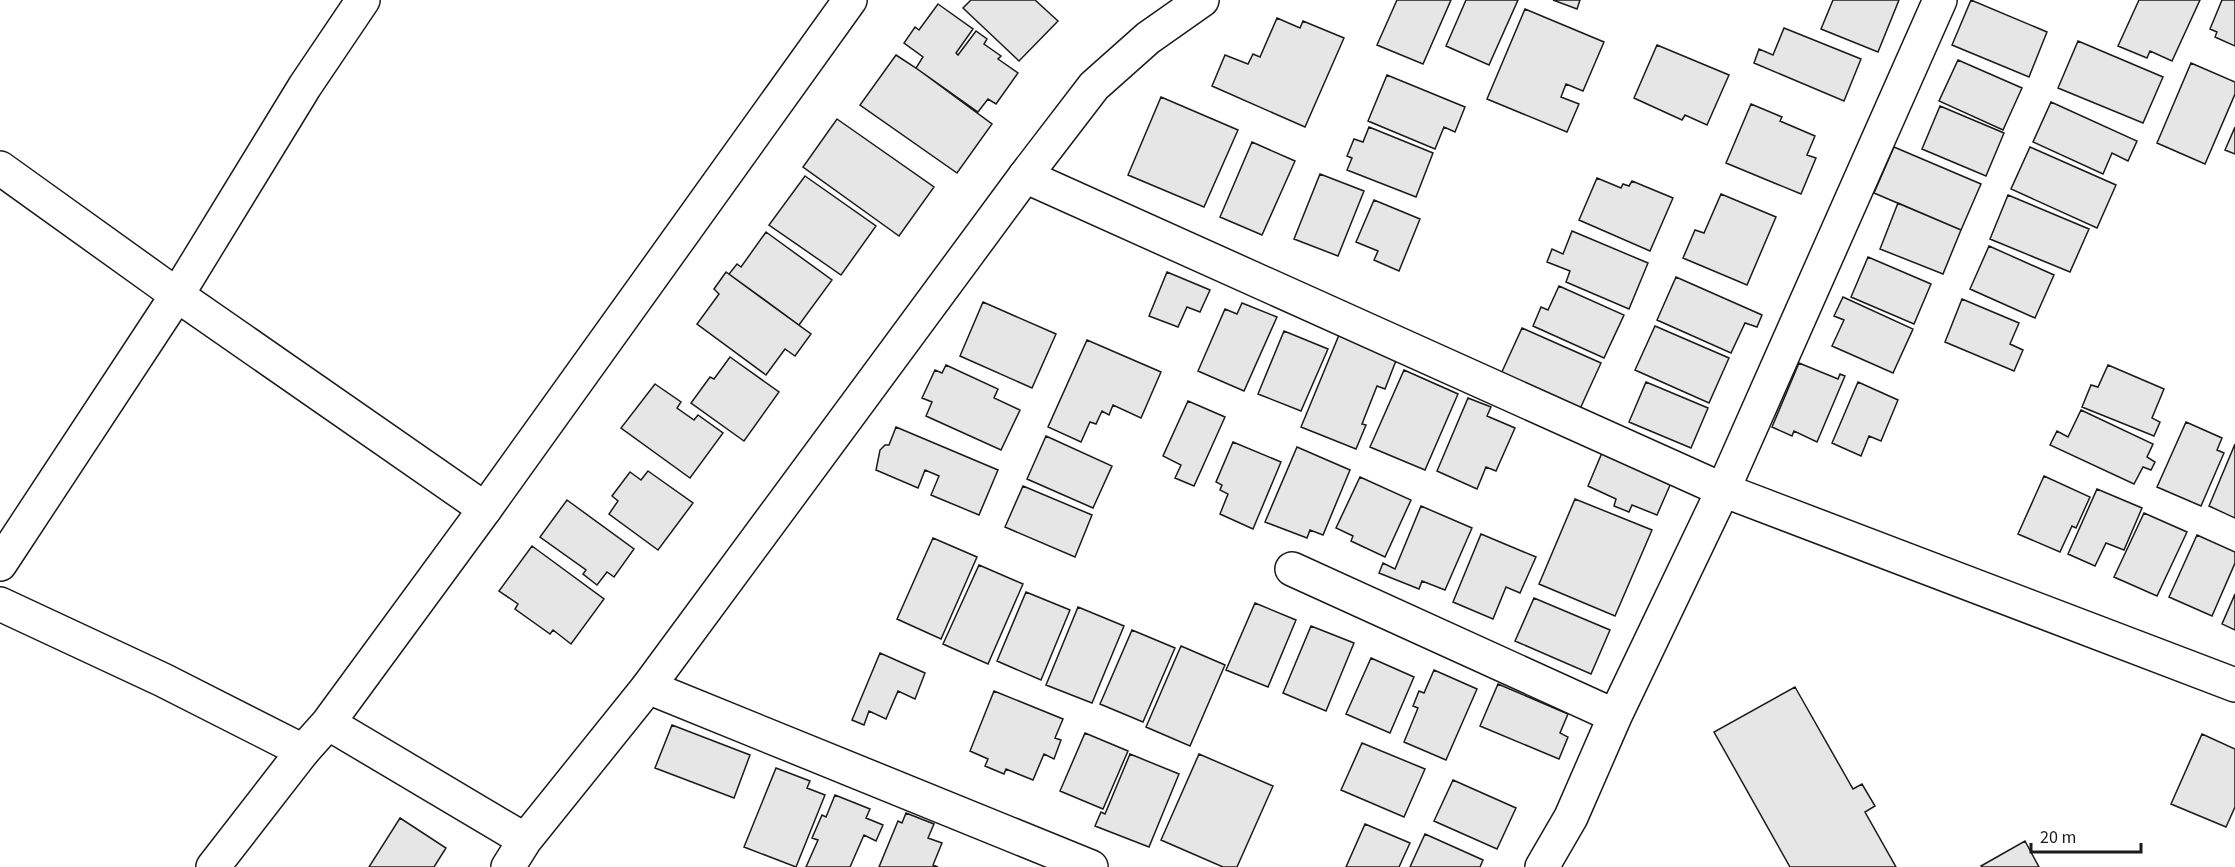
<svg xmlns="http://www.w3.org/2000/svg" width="2235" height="867" font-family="'Source Sans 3',sans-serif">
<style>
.building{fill:#e6e6e6;stroke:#1a1a1a;stroke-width:1.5}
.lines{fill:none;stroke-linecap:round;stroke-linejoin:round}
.street-casing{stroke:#1a1a1a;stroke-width:36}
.secondary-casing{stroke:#1a1a1a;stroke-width:36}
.street{stroke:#fff;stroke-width:33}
.secondary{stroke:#fff;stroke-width:33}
</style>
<rect width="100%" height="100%" fill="#fff"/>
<path class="building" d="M 971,0 L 1035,0 L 1058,21 L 1019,61 L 963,8 Z
M 1397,0 L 1451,0 L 1423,64 L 1377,45 Z
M 1466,0 L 1518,0 L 1489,65 L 1446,46 Z
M 1553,0 L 1580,0 L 1577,9 Z
M 1833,0 L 1899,0 L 1878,52 L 1821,29 Z
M 1971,0 L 2047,32 L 2029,77 L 1952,45 Z
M 2139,0 L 2200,0 L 2172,61 L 2150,51 L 2147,58 L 2118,46 Z
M 2222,0 L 2235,0 L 2235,46 L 2215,37 L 2217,32 L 2210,29 Z
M 938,4 L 973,29 L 956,53 L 958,55 L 976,31 L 987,39 L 984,44 L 1001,56 L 998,59 L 1018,73 L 996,104 L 988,99 L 978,112 L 916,68 L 923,57 L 904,43 L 915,27 L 919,30 Z
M 1525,9 L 1604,42 L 1583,91 L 1566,84 L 1561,97 L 1579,104 L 1567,132 L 1487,99 Z
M 1277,18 L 1300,28 L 1303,21 L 1344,38 L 1305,127 L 1212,86 L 1225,55 L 1248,64 L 1253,54 L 1260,57 Z
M 1784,28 L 1861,59 L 1844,101 L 1754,63 L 1759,49 L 1773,55 Z
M 2078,41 L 2163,77 L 2143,123 L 2058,88 Z
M 1657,45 L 1729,75 L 1707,125 L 1685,115 L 1682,120 L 1634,98 Z
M 896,55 L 916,68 L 992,124 L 957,173 L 860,105 Z
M 1958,60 L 2022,88 L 2003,130 L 1939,101 Z
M 2191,63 L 2235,82 L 2235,94 L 2205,164 L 2157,143 Z
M 1387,75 L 1465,107 L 1455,132 L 1444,127 L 1435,149 L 1368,121 Z
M 1161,97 L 1238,130 L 1204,207 L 1128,175 Z
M 2051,102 L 2137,141 L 2128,161 L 2112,153 L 2103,174 L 2033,142 Z
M 1751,104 L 1782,117 L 1780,121 L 1815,136 L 1807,155 L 1816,158 L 1801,194 L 1726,163 Z
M 1940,106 L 2004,133 L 1986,176 L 1922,149 Z
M 837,119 L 934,187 L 899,236 L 803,167 Z
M 1369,127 L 1433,153 L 1416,197 L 1347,170 L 1352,158 L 1347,156 L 1354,139 L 1363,142 Z
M 2235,127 L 2235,154 L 2225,150 Z
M 1252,142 L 1295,161 L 1262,235 L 1220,217 Z
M 1894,147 L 1981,184 L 1961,230 L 1874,193 Z
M 2030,147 L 2116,185 L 2097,228 L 2011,189 Z
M 1320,174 L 1364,191 L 1338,256 L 1294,239 Z
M 805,176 L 876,226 L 841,275 L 769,225 Z
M 1597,178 L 1621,188 L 1623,184 L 1629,186 L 1632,181 L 1673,198 L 1650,251 L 1579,220 Z
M 1721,194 L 1776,217 L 1747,285 L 1683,258 L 1695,230 L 1704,233 Z
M 2008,195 L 2089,229 L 2070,272 L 1990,239 Z
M 1374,200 L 1420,219 L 1399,271 L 1374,260 L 1378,251 L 1356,242 Z
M 1898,203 L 1961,230 L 1943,274 L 1880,249 Z
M 1572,231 L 1648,263 L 1629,309 L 1566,282 L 1570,271 L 1547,262 L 1552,249 L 1563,254 Z
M 766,232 L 832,280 L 799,325 L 729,274 L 737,264 L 741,267 Z
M 1989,246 L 2054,275 L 2035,318 L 1970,289 Z
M 1868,257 L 1931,284 L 1914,324 L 1851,297 Z
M 726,272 L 811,334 L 795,356 L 785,349 L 766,375 L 697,324 L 719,294 L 714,289 Z
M 1167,272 L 1210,290 L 1200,312 L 1187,307 L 1178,327 L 1149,316 Z
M 1676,277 L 1762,315 L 1757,327 L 1745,323 L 1731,353 L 1657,320 Z
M 1559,286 L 1624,315 L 1604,358 L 1533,326 L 1541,307 L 1548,310 Z
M 1843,297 L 1913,329 L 1893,373 L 1832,346 L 1844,320 L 1834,316 Z
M 1962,299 L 2019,323 L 2010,344 L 2023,350 L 2014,371 L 1945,342 Z
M 983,302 L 1056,334 L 1032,388 L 960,356 Z
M 1242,303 L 1277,317 L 1244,391 L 1198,371 L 1225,309 L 1237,314 Z
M 1655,326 L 1729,358 L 1709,403 L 1635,370 Z
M 1522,328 L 1601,363 L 1579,411 L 1500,376 Z
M 1284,331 L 1328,349 L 1301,411 L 1258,394 Z
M 1339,335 L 1397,358 L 1385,389 L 1377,386 L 1362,424 L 1366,425 L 1356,449 L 1301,427 Z
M 1087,340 L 1161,372 L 1141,418 L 1113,405 L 1109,415 L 1102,411 L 1096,424 L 1090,422 L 1081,442 L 1048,427 Z
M 730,357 L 779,392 L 744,441 L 691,403 L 710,377 L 714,379 Z
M 1799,363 L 1838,379 L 1840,374 L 1845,376 L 1817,442 L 1794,431 L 1792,436 L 1772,427 Z
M 946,365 L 998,389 L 994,398 L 1020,410 L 1001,450 L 926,416 L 932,402 L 922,398 L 935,370 L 942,373 Z
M 2108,365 L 2164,389 L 2152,418 L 2160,422 L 2154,436 L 2082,407 L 2091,385 L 2098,387 Z
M 1404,370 L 1458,394 L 1425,470 L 1370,447 Z
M 1646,382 L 1708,408 L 1691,448 L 1629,422 Z
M 1858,382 L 1898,400 L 1881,441 L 1869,436 L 1861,456 L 1832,443 Z
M 655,384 L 681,402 L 677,408 L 694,420 L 698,415 L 723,433 L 690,478 L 621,428 Z
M 1468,398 L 1491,407 L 1487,416 L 1515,428 L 1496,471 L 1486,467 L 1477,489 L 1437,471 Z
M 1188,401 L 1225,417 L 1194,486 L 1175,478 L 1181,465 L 1163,456 Z
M 2081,410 L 2153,444 L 2147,457 L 2155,462 L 2151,470 L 2143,467 L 2134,484 L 2050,445 L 2057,431 L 2068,437 Z
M 2186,422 L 2222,438 L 2217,450 L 2224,453 L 2201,506 L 2157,487 Z
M 896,427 L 998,470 L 979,515 L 931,495 L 939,476 L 925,470 L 918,488 L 876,470 L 880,450 L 885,445 L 889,445 Z
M 1046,436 L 1112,466 L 1093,508 L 1027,479 Z
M 1233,442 L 1281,462 L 1253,529 L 1220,514 L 1228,494 L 1220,490 L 1222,485 L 1216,482 Z
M 2235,444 L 2235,518 L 2209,506 Z
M 1297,447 L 1350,470 L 1323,535 L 1310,530 L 1307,538 L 1265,522 Z
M 1604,448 L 1674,476 L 1657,515 L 1632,505 L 1629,512 L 1614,506 L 1616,499 L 1588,486 Z
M 648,471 L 693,503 L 658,550 L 609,514 L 618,501 L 612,496 L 630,472 L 641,480 Z
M 2044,476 L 2090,497 L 2076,528 L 2072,526 L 2060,552 L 2018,534 Z
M 1360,477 L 1411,500 L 1385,557 L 1351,541 L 1353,536 L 1336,528 Z
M 1023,486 L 1092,515 L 1075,557 L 1005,527 Z
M 2097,489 L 2142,508 L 2124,550 L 2106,543 L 2095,566 L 2068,554 Z
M 1575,499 L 1652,530 L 1615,616 L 1539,584 Z
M 567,500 L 634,549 L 614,577 L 607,572 L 597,585 L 583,574 L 586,570 L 540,537 Z
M 1421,506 L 1472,528 L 1445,590 L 1422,581 L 1419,589 L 1379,573 L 1383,563 L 1395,569 Z
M 2144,513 L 2187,532 L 2157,596 L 2114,577 Z
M 1481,534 L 1536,557 L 1520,593 L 1506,587 L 1493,619 L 1453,602 Z
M 2197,535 L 2235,552 L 2235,563 L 2212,616 L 2169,597 Z
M 933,538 L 977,557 L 941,639 L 897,619 Z
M 532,546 L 604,599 L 571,644 L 553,630 L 550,634 L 515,609 L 518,604 L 499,591 Z
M 979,565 L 1023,584 L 988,664 L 943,644 Z
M 1026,592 L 1070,610 L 1041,680 L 997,661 Z
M 2235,594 L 2235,630 L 2222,624 Z
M 1534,598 L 1610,630 L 1591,674 L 1515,641 Z
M 1255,603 L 1296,620 L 1268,687 L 1226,670 Z
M 1078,607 L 1124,626 L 1092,703 L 1046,685 Z
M 1311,626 L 1354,643 L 1326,711 L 1283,693 Z
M 1132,630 L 1175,648 L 1143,722 L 1100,704 Z
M 1181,646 L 1225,665 L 1190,746 L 1146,727 Z
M 880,653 L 925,673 L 915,699 L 898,691 L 886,719 L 869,711 L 864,725 L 852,720 Z
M 1371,658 L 1414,677 L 1390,733 L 1346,714 Z
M 1434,670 L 1477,689 L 1446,760 L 1404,742 L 1418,708 L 1413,706 L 1419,691 L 1424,693 Z
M 1498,684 L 1568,714 L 1560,733 L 1568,737 L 1559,759 L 1480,726 Z
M 1795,687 L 1853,789 L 1862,784 L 1875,806 L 1865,812 L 1896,867 L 1790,867 L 1714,732 Z
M 994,691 L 1063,719 L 1055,738 L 1061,740 L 1054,759 L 1044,754 L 1033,780 L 1006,769 L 1004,774 L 985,766 L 988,759 L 970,751 Z
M 672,725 L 750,755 L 734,798 L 655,768 Z
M 1085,733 L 1128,751 L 1103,809 L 1060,791 Z
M 2202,734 L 2235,749 L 2235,807 L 2226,827 L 2171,804 Z
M 1362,743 L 1425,769 L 1404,817 L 1341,790 Z
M 1130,754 L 1179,774 L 1149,847 L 1095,826 L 1101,812 L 1105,814 Z
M 1199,754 L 1273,786 L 1237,867 L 1223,867 L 1161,840 Z
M 776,768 L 810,781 L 807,788 L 825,795 L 796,867 L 744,847 Z
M 1453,780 L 1516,808 L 1497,849 L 1434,821 Z
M 835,795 L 870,809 L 866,818 L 883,825 L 876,841 L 864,835 L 850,867 L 806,867 L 818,840 L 812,838 L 822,815 L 826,817 Z
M 906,813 L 934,824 L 928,838 L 942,843 L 933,865 L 938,867 L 879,867 L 898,821 L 902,823 Z
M 400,818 L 446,848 L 434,867 L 369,867 Z
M 1365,824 L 1410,843 L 1399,867 L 1346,867 Z
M 1425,834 L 1483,860 L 1480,867 L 1410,867 Z
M 2025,841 L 2039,867 L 1982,867 L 1981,866 Z"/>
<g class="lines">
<defs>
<path id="street" d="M 363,0 L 305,86 L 177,295 L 485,509
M 0,168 L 177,295 L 0,564
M 1025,176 L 1723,490 L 2235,685
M 1292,569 L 1615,716
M 0,604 L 163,680 L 303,751
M 648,687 L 1091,867
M 1542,867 L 1571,817 L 1615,716 L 1723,490 L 1940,0"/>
<path id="secondary" d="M 328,723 L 525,840
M 213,867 L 303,751 L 328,723 L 485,509 L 850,0
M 508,867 L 525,840 L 648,687 L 1025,176 L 1094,86 L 1148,38 L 1202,0"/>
</defs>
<use href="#street" class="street-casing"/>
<use href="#secondary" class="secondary-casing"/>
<use href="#street" class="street"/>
<use href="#secondary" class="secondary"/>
</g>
<path d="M2031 843v9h110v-9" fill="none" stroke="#1a1a1a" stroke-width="3"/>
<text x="2040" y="843" font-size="18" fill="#1a1a1a" stroke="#ffffff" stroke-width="4.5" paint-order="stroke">20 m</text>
</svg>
